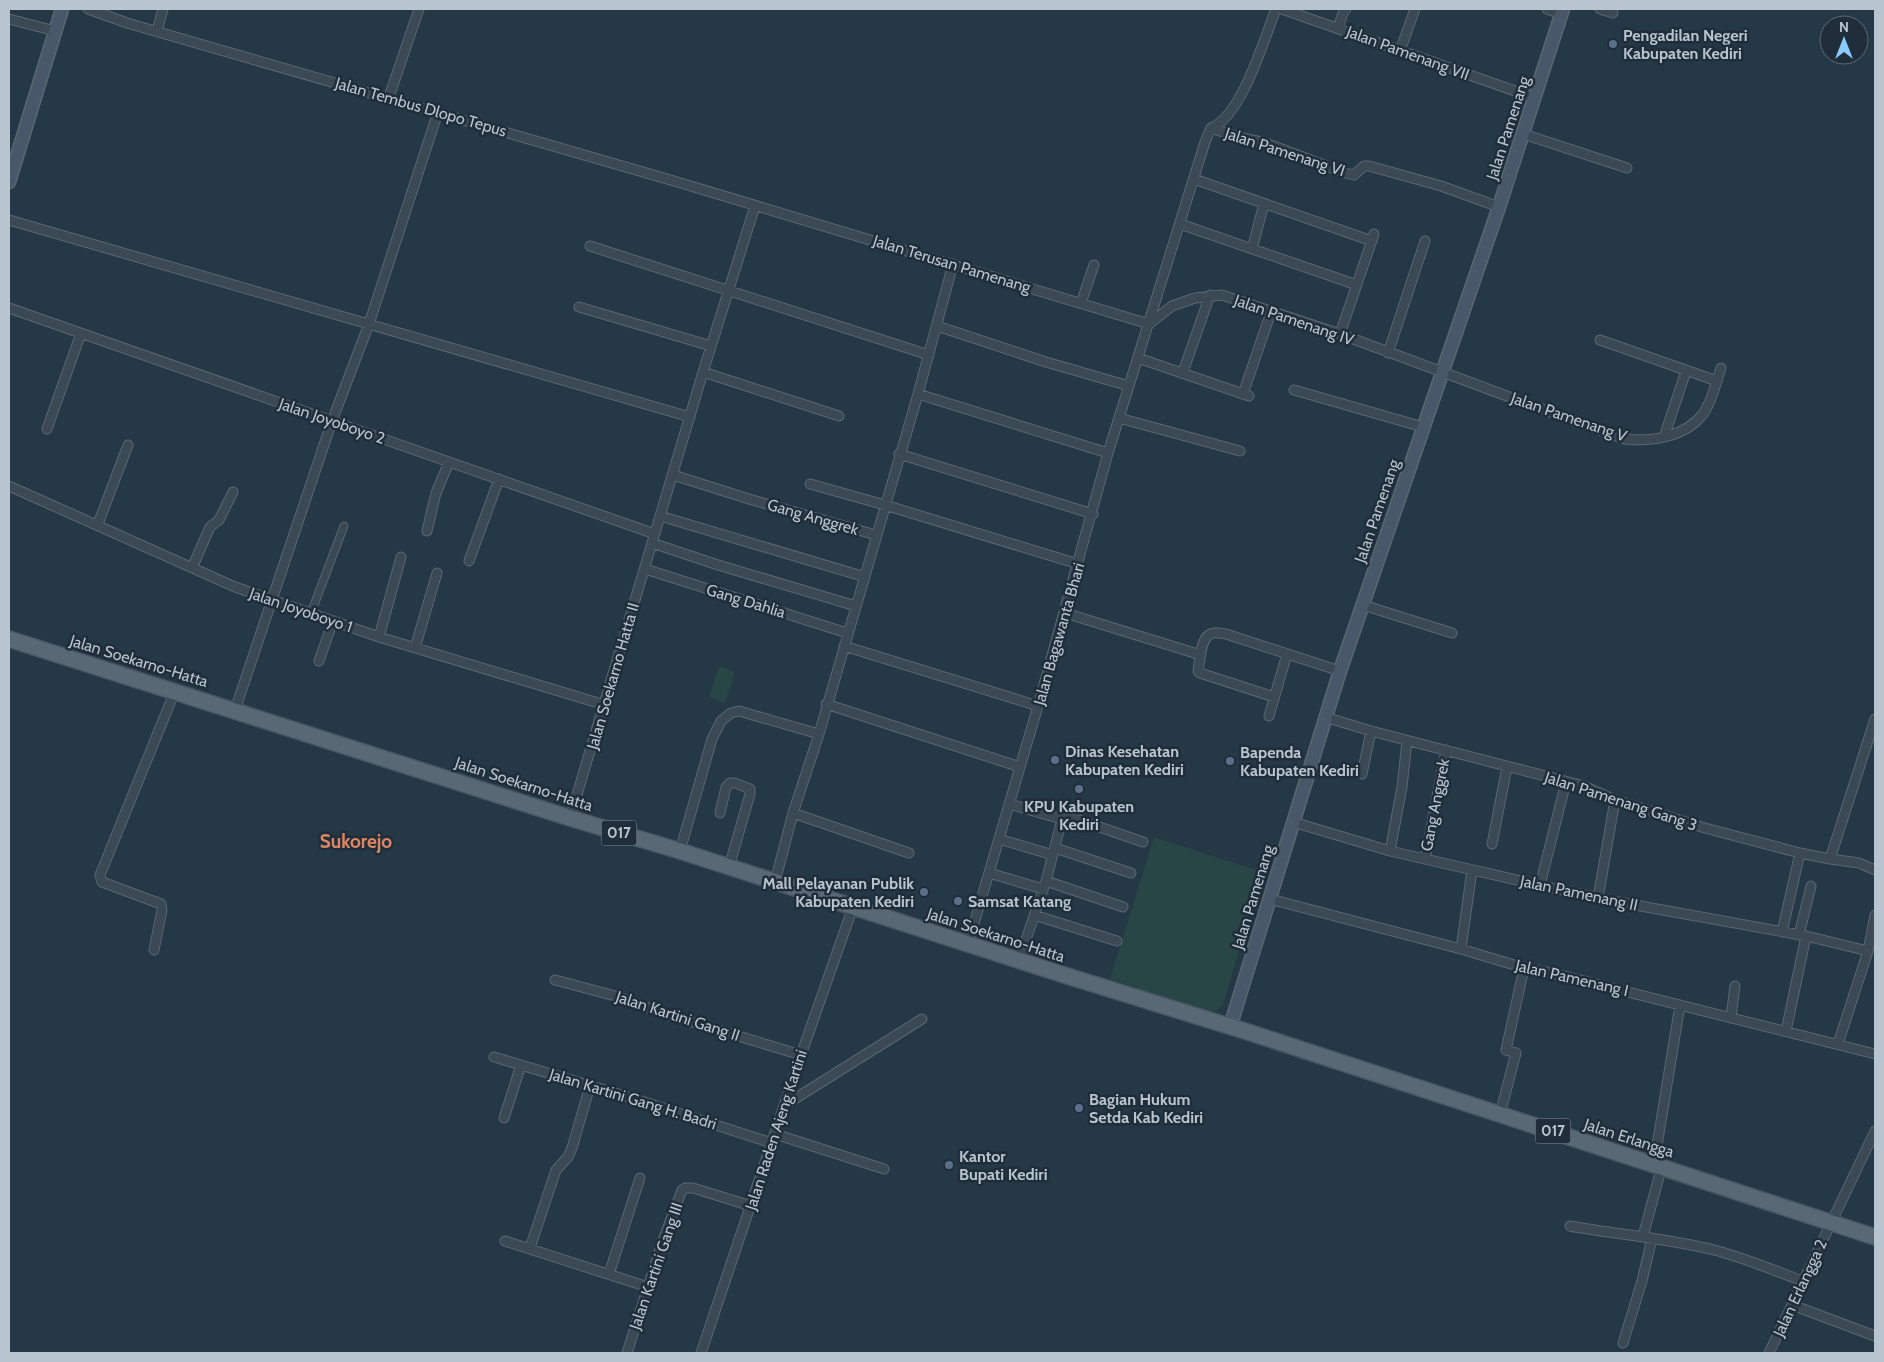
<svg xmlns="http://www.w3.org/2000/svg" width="1884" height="1362" font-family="Cabin,sans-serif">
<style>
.green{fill:#284645}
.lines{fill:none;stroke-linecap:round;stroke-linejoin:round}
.pedestrian-casing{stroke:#596772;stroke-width:9}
.minor-casing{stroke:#596772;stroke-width:11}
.secondary-casing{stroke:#596772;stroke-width:15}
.primary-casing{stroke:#475561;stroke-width:18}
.pedestrian{stroke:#3a4954;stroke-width:7}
.minor{stroke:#3a4954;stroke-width:9}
.secondary{stroke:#485868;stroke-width:12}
.primary{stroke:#586874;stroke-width:15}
.service-dot{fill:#5c6f8a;stroke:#1f2e3a;stroke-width:2}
.labels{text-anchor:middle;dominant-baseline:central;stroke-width:5;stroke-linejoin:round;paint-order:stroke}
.shield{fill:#1f2e3a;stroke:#8a97a2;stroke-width:1}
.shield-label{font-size:15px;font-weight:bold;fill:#b8c4ce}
.poi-label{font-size:16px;font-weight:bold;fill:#b8c4ce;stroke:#1f2e3a;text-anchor:start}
.street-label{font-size:16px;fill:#b8c4ce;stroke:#1f2e3a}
.quarter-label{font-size:19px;font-weight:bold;fill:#de8663;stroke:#1f2e3a}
</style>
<rect width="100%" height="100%" fill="#253845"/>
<path class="green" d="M 719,666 L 735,672 L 725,703 L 709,697 Z
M 1154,837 L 1262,872 L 1223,1005 L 1216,1011 L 1207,1012 L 1110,979 Z"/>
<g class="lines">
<defs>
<path id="pedestrian" d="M 311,613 L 344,526"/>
<path id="minor" d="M 88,9 L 127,23 L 674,181 L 1149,324
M 1282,9 L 1535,98
M 1547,9 L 1562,14
M 1600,9 L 1613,13
M 9,19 L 55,31
M 1338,28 L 1343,13 L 1346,9
M 157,31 L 163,9
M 1400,51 L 1415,9
M 389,97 L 419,9
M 1211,128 L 1238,137 L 1266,143 L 1345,173 L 1354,175 L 1364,166 L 1369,166 L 1441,186 L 1499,207
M 1211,128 C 1242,116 1264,39 1276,9
M 1523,134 L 1627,168
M 1194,179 L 1372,241
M 9,220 L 690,417
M 1180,224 L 1357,285
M 590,246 L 929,355
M 1252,249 L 1264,204
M 1081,303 L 1094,265
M 579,307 L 711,346
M 9,308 L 655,534
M 1149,324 L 1172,306 L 1195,298 L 1222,295 L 1340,334 L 1569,419 L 1625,439 C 1652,442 1685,437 1703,414 C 1712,402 1716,382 1721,368
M 937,326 L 1046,362 L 1129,386
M 1340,334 L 1374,234
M 1600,340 L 1717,381
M 1388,353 L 1425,241
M 1138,358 L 1249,396
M 703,372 L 839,416
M 1183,372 L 1210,295
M 1294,390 L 1423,427
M 918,394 L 1108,453
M 1243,394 L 1271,312
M 1119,418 L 1240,451
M 47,429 L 81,333
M 1664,437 L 1686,371
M 899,454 L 1093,514
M 673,475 L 749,499 L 876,535
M 810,484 L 885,505 L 1078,564
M 9,486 L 235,587 L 379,637 L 605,705
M 660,516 L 865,577
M 98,524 L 128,445
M 427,531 L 436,493 L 449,462
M 652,543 L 718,565 L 856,606
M 469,561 L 499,479
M 192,568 L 210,527 L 219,520 L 233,492
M 645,569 L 847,633
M 1363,605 L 1452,633
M 1065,613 L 1201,655
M 379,637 L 401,557
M 844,646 L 1038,706
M 415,648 L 437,573
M 319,661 L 333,621
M 1274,697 L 1200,673 L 1198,671 C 1200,661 1200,634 1214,633 C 1218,632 1223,634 1226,634 L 1340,671
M 826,704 L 1020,767
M 235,710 L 332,421 L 369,324 L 438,112
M 1269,716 L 1287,654
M 1325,717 L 1371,731 L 1584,786 L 1615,800 L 1705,828 L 1800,853 L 1830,859
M 1875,719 L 1830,859 L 1859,863 L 1875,870
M 1362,774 L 1371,731
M 1009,804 L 1062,819 L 1079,820 L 1143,842
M 720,813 L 726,787 L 730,783 L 735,783 L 750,789 L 750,794 L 729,867
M 793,813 L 909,853
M 570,818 L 703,372 L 755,206
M 1293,822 L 1390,851 L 1543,886 L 1613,901 L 1806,936 L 1868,951
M 999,839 L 1053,855
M 1492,844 L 1507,767
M 1055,848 L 1131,873
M 680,851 L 712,739 L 721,721 L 731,713 L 739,711 L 819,734
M 1390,851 L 1402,787 L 1407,741
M 1425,859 L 1446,750
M 989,873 L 1043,889
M 1046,881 L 1123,907
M 775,882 L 793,813 L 819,734 L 918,394 L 953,264
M 1540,885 L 1566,782
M 1598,898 L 1615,800
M 1270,899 L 1461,949 L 1524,968 L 1556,974 L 1875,1054
M 1034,915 L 1117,941
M 1782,932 L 1800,853
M 1799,935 L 1811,886
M 968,944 L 1038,706 L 1108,453 L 1205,142 L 1211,128
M 1461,949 L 1472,870
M 154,950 L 162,910 L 161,904 L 102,882 L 100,875 L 175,691
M 1019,960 L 1046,881 L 1062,819
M 555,980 L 619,997 L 662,1013 L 801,1055
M 1731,1017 L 1735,986
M 1786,1031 L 1806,936
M 1838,1044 L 1868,951 L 1875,915
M 494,1057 L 635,1099 L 772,1143
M 785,1105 L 922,1019
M 1500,1114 L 1516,1053 L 1506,1050 L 1524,968
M 504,1118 L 521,1065
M 775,1134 L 884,1169
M 1654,1164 L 1680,1005
M 1570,1226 C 1619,1235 1669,1238 1718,1251 C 1747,1259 1776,1271 1805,1282
M 1643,1236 L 1662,1166
M 505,1241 L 648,1287
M 530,1248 L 556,1170 L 568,1157 L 572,1148 L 590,1086
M 609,1274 L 640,1178
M 1792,1305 L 1875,1336
M 1623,1343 L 1642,1281 L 1652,1238
M 627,1353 L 662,1243 L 682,1190 L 685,1188 L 693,1188 L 751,1206
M 701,1353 L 801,1055 L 853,907
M 1769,1353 L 1875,1131"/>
<path id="secondary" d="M 9,182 L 62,9
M 1230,1027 L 1340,671 L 1499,207 L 1563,9"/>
<path id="primary" d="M 9,639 L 570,818 L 680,851 L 1061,974 L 1248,1032 L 1875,1237"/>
</defs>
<use href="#pedestrian" class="pedestrian-casing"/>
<use href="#minor" class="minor-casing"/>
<use href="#secondary" class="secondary-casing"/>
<use href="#primary" class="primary-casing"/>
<use href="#pedestrian" class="pedestrian"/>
<use href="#minor" class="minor"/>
<use href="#secondary" class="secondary"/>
<use href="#primary" class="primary"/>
</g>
<g class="service-dot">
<circle cx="1613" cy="44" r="5"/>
<circle cx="1055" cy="760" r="5"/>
<circle cx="1230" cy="761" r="5"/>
<circle cx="1079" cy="789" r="5"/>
<circle cx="924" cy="892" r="5"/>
<circle cx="958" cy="901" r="5"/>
<circle cx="1079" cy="1108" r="5"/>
<circle cx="949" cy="1165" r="5"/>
</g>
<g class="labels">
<g class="shield">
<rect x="601.5" y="820.5" width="35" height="25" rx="4"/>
<rect x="1535.5" y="1118.5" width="35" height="25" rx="4"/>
</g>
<g class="shield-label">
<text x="619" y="833">017</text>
<text x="1553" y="1131">017</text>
</g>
<g class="poi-label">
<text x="1623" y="35">Pengadilan Negeri<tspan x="1623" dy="18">Kabupaten Kediri</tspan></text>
<text x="1065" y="751">Dinas Kesehatan<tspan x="1065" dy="18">Kabupaten Kediri</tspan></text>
<text x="1240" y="752">Bapenda<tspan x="1240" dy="18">Kabupaten Kediri</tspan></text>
<text x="1079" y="806" text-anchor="middle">KPU Kabupaten<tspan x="1079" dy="18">Kediri</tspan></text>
<text x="914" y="883" text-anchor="end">Mall Pelayanan Publik<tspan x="914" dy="18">Kabupaten Kediri</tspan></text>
<text x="968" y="901">Samsat Katang</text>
<text x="1089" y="1099">Bagian Hukum<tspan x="1089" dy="18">Setda Kab Kediri</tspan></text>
<text x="959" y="1156">Kantor<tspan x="959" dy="18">Bupati Kediri</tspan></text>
</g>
<g class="street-label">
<text transform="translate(1408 53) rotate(20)">Jalan Pamenang VII</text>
<text transform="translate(421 107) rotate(16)">Jalan Tembus Dlopo Tepus</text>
<text transform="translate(1508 128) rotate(-72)">Jalan Pamenang</text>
<text transform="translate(1285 152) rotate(18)">Jalan Pamenang VI</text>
<text transform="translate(952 264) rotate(17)">Jalan Terusan Pamenang</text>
<text transform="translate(1294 320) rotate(19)">Jalan Pamenang IV</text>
<text transform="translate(1569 417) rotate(19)">Jalan Pamenang V</text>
<text transform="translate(332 421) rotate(19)">Jalan Joyoboyo 2</text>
<text transform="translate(1377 511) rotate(-71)">Jalan Pamenang</text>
<text transform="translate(813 517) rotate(16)">Gang Anggrek</text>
<text transform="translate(746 601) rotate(17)">Gang Dahlia</text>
<text transform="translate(301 610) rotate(19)">Jalan Joyoboyo 1</text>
<text transform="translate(1059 634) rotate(-74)">Jalan Bagawanta Bhari</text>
<text transform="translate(139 661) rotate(17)">Jalan Soekarno-Hatta</text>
<text transform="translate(613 676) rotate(-74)">Jalan Soekarno Hatta II</text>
<text transform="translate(524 784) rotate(18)">Jalan Soekarno-Hatta</text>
<text transform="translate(1621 801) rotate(18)">Jalan Pamenang Gang 3</text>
<text transform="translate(1435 805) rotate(-79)">Gang Anggrek</text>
<text transform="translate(1579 893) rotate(12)">Jalan Pamenang II</text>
<text transform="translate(1253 897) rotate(-73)">Jalan Pamenang</text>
<text transform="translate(996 935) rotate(18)">Jalan Soekarno-Hatta</text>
<text transform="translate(1572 978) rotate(13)">Jalan Pamenang I</text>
<text transform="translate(678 1016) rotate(18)">Jalan Kartini Gang II</text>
<text transform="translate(633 1099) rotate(17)">Jalan Kartini Gang H. Badri</text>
<text transform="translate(776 1130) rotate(-72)">Jalan Raden Ajeng Kartini</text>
<text transform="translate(1629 1138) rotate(18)">Jalan Erlangga</text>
<text transform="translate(656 1266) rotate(-71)">Jalan Kartini Gang III</text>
<text transform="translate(1800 1288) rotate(-65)">Jalan Erlangga 2</text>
</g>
<g class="quarter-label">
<text x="356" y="841">Sukorejo</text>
</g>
</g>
<rect width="1884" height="1362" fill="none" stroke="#b8c4ce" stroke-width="20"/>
<g transform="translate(1844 40)"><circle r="24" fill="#1f2e3a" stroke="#5c6a75"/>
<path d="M0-4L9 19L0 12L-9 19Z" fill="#8cc9ff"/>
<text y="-8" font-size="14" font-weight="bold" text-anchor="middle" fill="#b8c4ce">N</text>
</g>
</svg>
